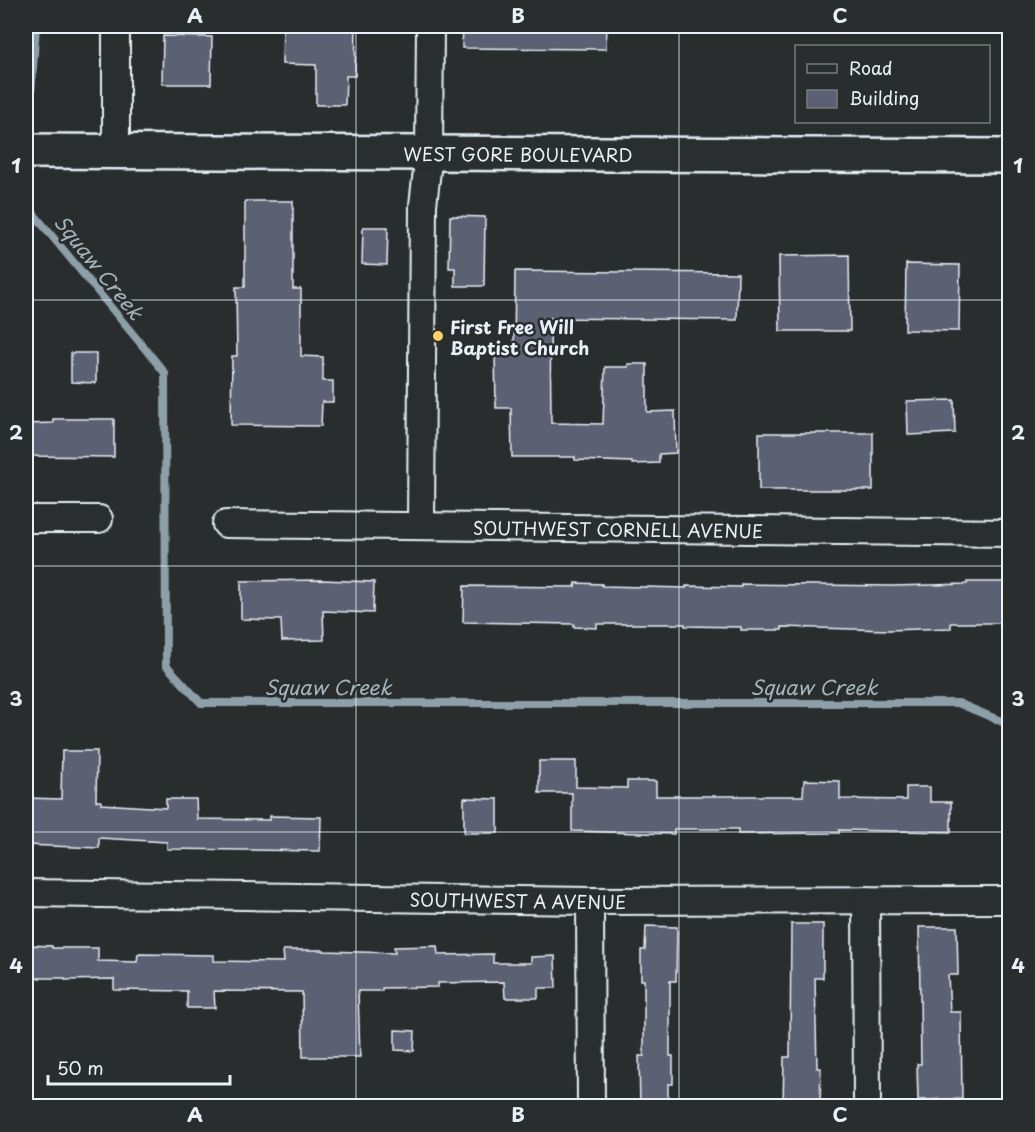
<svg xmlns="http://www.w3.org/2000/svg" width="1035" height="1132" font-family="'Playpen Sans',sans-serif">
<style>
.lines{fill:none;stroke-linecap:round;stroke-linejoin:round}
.stream{stroke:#8da0a9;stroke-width:8}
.building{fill:#5b6173;stroke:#e8f1f8;stroke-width:1.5}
.minor-casing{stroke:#e8f1f8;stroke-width:30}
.secondary-casing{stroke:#e8f1f8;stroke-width:38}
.minor{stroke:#2a2d2e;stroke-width:26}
.secondary{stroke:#2a2d2e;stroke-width:33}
.grid{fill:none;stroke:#e8f1f8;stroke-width:1.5;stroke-opacity:0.55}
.poi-dot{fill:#ffd166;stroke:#2a2d2e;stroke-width:2}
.labels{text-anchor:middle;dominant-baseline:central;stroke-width:5;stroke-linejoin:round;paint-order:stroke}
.street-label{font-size:18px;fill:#e8f1f8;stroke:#2a2d2e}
.poi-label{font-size:18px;font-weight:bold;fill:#e8f1f8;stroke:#2a2d2e;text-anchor:start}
.water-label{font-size:20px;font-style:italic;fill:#a4b4bd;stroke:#2a2d2e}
.neatline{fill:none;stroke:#e8f1f8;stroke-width:2}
.grid-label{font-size:20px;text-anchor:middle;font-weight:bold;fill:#e8f1f8}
</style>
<rect width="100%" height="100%" fill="#2a2d2e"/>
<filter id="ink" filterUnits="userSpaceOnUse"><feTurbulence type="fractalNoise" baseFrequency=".0167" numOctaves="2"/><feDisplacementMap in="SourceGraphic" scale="12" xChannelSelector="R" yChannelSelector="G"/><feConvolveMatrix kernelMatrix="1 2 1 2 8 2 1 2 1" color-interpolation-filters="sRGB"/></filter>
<g filter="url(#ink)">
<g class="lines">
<path class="stream" d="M 31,95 L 36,26
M 28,207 L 165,373 L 166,665 L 201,703 L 958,703 L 1010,725"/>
</g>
<path class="building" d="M 283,26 L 356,26 L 355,76 L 346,76 L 345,105 L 316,105 L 316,65 L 282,64 Z
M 463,26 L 607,26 L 606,49 L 462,48 Z
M 163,36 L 212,37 L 211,84 L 162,84 Z
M 245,201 L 293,201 L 293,289 L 301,289 L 301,356 L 323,357 L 323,381 L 333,381 L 333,402 L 322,402 L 321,426 L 231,425 L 232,356 L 237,356 L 236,287 L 245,287 Z
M 450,216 L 485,217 L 484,286 L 455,286 L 455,268 L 449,268 Z
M 363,227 L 388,227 L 387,265 L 362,264 Z
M 849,255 L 850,331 L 780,331 L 779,256 Z
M 906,264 L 960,265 L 959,331 L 905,330 Z
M 515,271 L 738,273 L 737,320 L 550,318 L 551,423 L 603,424 L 605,367 L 628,367 L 628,364 L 647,364 L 647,412 L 675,411 L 676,453 L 659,454 L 659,463 L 632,464 L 632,462 L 575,460 L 575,457 L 512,457 L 511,408 L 496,408 L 495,352 L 514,352 Z
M 71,353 L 96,353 L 96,383 L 71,382 Z
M 954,400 L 955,433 L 908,435 L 907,401 Z
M 53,419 L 114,419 L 114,457 L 26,456 L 26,424 L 53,423 Z
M 759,433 L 873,433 L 873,490 L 759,490 Z
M 322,580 L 374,582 L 373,613 L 323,611 L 324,640 L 282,641 L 281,620 L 241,619 L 241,581 Z
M 967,582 L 1010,582 L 1010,623 L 951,623 L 951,628 L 888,630 L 782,627 L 782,630 L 741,630 L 741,627 L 685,626 L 685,624 L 597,624 L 597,628 L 574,627 L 574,624 L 463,622 L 464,586 L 575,587 L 576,583 L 602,584 L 602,586 L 686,588 L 686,586 L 741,587 L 741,584 L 893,586 L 967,584 Z
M 62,751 L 97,751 L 96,801 L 101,801 L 101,804 L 166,808 L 166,799 L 196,799 L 197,819 L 270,820 L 270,816 L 321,817 L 320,851 L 167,849 L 167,842 L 99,838 L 99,848 L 26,845 L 26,798 L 61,799 Z
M 539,761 L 576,761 L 576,787 L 627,788 L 627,781 L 656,781 L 656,796 L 803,796 L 804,780 L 840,781 L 840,799 L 906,800 L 906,787 L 930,787 L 930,802 L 951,802 L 951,832 L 839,830 L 839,833 L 738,834 L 738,829 L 674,829 L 674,834 L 572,831 L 572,793 L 539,793 Z
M 464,798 L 498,799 L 498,833 L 464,833 Z
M 791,924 L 823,924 L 823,978 L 815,978 L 817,1068 L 821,1068 L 820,1107 L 783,1107 L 784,1057 L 790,1057 Z
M 646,926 L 677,927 L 676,981 L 670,981 L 670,1056 L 673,1056 L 673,1084 L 668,1084 L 668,1107 L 640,1107 L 639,1056 L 644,1056 L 644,980 L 641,980 L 641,950 L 645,950 Z
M 919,927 L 957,927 L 958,975 L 948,975 L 950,1012 L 961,1012 L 962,1099 L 918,1100 L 917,1064 L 921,1064 Z
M 26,945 L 52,946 L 52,948 L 98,948 L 98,961 L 137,962 L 138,954 L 214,955 L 214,961 L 284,962 L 283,950 L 324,950 L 324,951 L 395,953 L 394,947 L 437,946 L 438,955 L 493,954 L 493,963 L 531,963 L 531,957 L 555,956 L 556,988 L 538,988 L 538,998 L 505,998 L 504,982 L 438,983 L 438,987 L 382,988 L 382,991 L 358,991 L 360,1057 L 303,1057 L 302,992 L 214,991 L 215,1008 L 187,1008 L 187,991 L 114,990 L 114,979 L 65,980 L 65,978 L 26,978 Z
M 395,1030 L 415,1031 L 414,1051 L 395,1050 Z"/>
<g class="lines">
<defs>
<g id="minor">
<path d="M 116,26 L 116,151"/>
<path d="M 26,519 L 99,519"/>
<path id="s1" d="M 226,524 L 1010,533"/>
<path d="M 421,526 L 423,205 L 429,153 L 430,26"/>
<path id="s2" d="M 26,893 L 590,901 L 1010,900"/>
<path d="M 866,900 L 867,1106"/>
<path d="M 590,901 L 591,1106"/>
</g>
<g id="secondary">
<path id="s3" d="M 26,151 L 1010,156"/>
</g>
</defs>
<use href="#minor" class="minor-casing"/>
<use href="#secondary" class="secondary-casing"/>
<use href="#minor" class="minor"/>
<use href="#secondary" class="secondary"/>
</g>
</g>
<path class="grid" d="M 356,26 L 356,1106M 679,26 L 679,1106M 26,300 L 1010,300M 26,566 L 1010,566M 26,832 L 1010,832"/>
<circle class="poi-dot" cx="438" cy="336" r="6"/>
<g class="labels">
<g class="street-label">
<text stroke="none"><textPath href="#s3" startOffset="492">WEST GORE BOULEVARD</textPath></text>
<text stroke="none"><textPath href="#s1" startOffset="392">SOUTHWEST CORNELL AVENUE</textPath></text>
<text stroke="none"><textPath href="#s2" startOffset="492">SOUTHWEST A AVENUE</textPath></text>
</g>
<g class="poi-label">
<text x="450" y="326">First Free Will<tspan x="450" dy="21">Baptist Church</tspan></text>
</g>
<g class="water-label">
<text transform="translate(99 267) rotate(51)">Squaw Creek</text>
<text x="328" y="687">Squaw Creek</text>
<text x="814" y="687">Squaw Creek</text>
</g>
</g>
<rect width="1035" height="1132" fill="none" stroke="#2a2d2e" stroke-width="66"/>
<rect x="795" y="45" width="195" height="78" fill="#2a2d2e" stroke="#767b7f" stroke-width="1.5"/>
<rect x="807" y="64" width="30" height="9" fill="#2a2d2e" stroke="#767b7f" stroke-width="1.5"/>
<text x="849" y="75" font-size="18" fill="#e8f1f8">Road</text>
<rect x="807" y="90" width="30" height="18" fill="#5b6173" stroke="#767b7f" stroke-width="1.5"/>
<text x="849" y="105" font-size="18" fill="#e8f1f8">Building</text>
<path d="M48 1075v9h182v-9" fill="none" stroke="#e8f1f8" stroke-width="3"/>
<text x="57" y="1075" font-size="18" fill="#e8f1f8" stroke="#2a2d2e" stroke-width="4.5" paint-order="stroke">50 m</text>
<rect x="33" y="33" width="969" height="1066" class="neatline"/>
<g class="grid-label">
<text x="195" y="23">A</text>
<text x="518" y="23">B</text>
<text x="840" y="23">C</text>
<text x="16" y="173">1</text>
<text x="1018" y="173">1</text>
<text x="16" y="440">2</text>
<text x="1018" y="440">2</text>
<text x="16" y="706">3</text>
<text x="1018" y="706">3</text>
<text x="16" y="973">4</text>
<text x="1018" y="973">4</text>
<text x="195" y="1122">A</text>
<text x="518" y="1122">B</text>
<text x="840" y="1122">C</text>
</g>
</svg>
